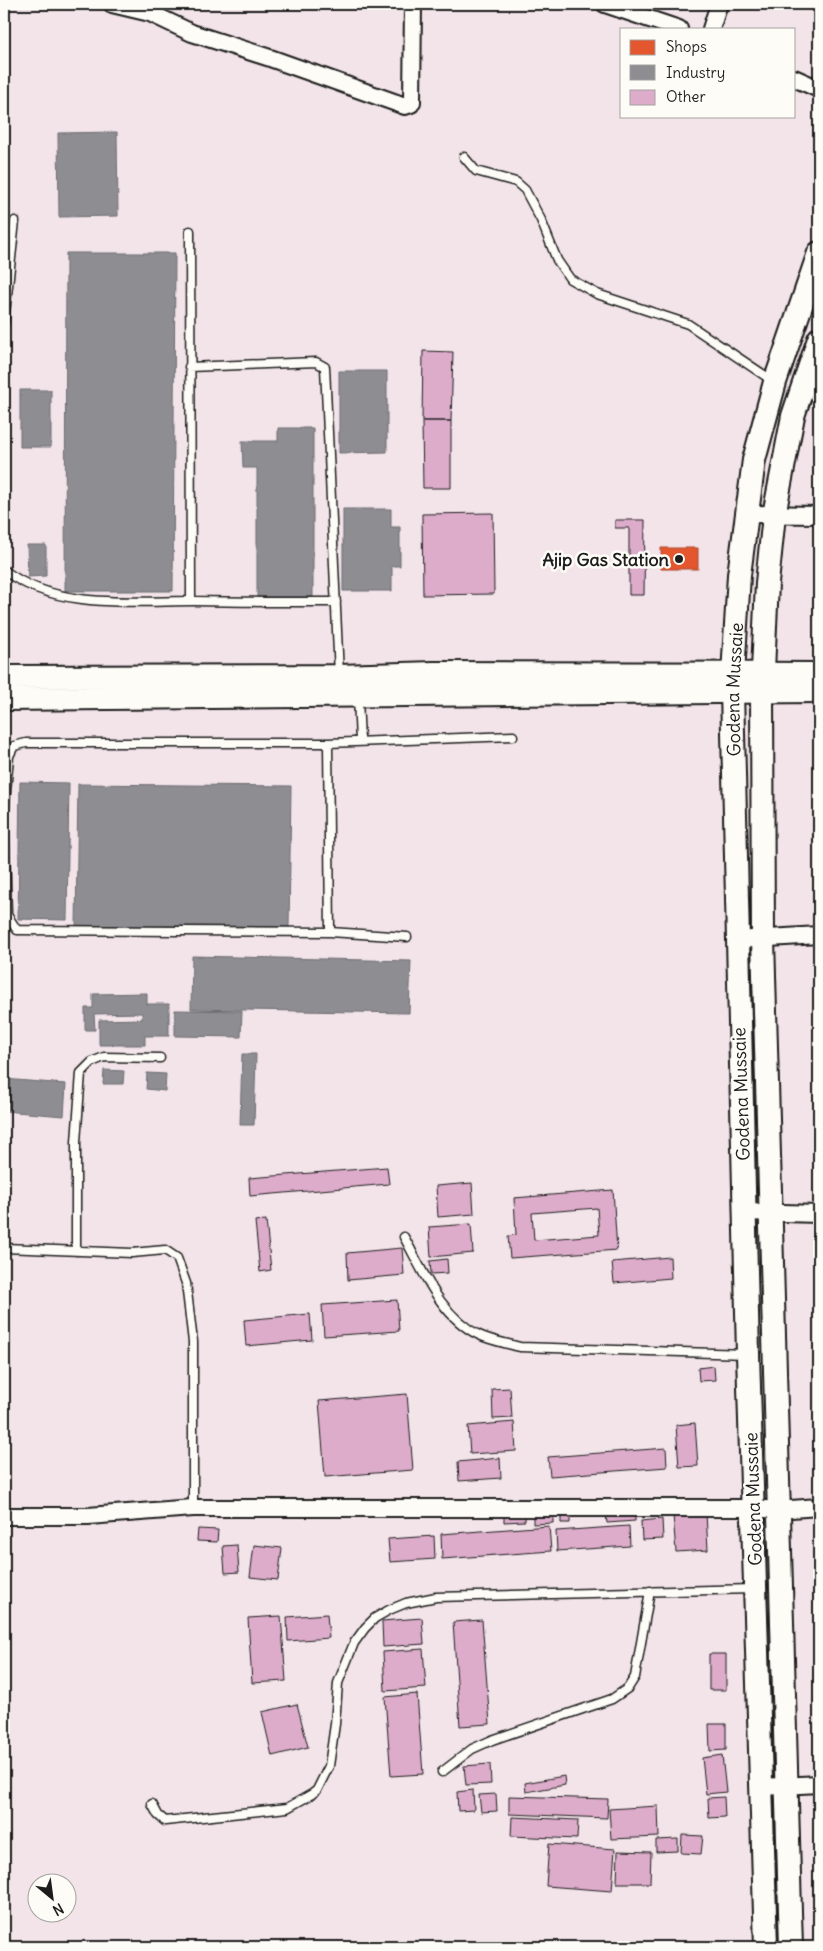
<svg xmlns="http://www.w3.org/2000/svg" width="823" height="1951" font-family="Delius,sans-serif">
<style>
.shops{fill:#e4572e;stroke:#a84529}
.industry{fill:#8d8d92;stroke:#6b6b6f}
.building{fill:#ddaccb;stroke:#1c1c1c;fill-rule:evenodd}
.lines{fill:none;stroke-linecap:round;stroke-linejoin:round}
.lane-casing{stroke:#1c1c1c;stroke-width:11}
.street-casing{stroke:#1c1c1c;stroke-width:20}
.secondary-casing{stroke:#1c1c1c;stroke-width:26}
.lane{stroke:#fdfcf7;stroke-width:8}
.street{stroke:#fdfcf7;stroke-width:16}
.secondary{stroke:#fdfcf7;stroke-width:22}
.poi-dot{fill:#1c1c1c;stroke:#fdfcf7;stroke-width:2}
.labels{text-anchor:middle;dominant-baseline:central;stroke-width:5;stroke-linejoin:round;paint-order:stroke}
.poi-label{font-size:18px;font-weight:bold;fill:#1c1c1c;stroke:#fdfcf7;text-anchor:end}
.street-label{font-size:18px;fill:#1c1c1c;stroke:#fdfcf7}
</style>
<rect width="100%" height="100%" fill="#f3e4ea"/>
<filter id="ink" filterUnits="userSpaceOnUse"><feTurbulence type="fractalNoise" baseFrequency=".02" numOctaves="2"/><feDisplacementMap in="SourceGraphic" scale="10" xChannelSelector="R" yChannelSelector="G"/><feConvolveMatrix kernelMatrix="1 2 1 2 8 2 1 2 1" color-interpolation-filters="sRGB"/></filter>
<g filter="url(#ink)">
<path class="shops" d="M 661,548 L 698,548 L 698,569 L 661,569 Z"/>
<path class="industry" d="M 117,132 L 118,216 L 59,217 L 58,133 Z
M 66,253 L 175,253 L 173,591 L 65,591 Z
M 339,371 L 387,371 L 387,452 L 339,453 Z
M 20,390 L 51,390 L 51,447 L 20,447 Z
M 278,428 L 313,428 L 313,597 L 257,597 L 257,468 L 243,468 L 242,441 L 278,441 Z
M 343,509 L 391,509 L 391,527 L 400,527 L 400,566 L 392,566 L 392,591 L 343,591 Z
M 27,545 L 46,545 L 46,576 L 28,577 Z
M 20,782 L 69,783 L 67,920 L 18,919 Z
M 78,784 L 291,786 L 289,928 L 76,926 Z
M 192,956 L 411,961 L 409,1013 L 191,1009 Z
M 147,993 L 147,1004 L 169,1004 L 169,1036 L 145,1036 L 145,1045 L 99,1045 L 99,1020 L 142,1019 L 142,1013 L 94,1014 L 95,1030 L 85,1030 L 85,1008 L 93,1008 L 93,994 Z
M 175,1010 L 242,1011 L 241,1037 L 175,1036 Z
M 242,1054 L 256,1054 L 254,1125 L 240,1125 Z
M 104,1070 L 124,1071 L 123,1084 L 103,1084 Z
M 147,1073 L 166,1074 L 165,1091 L 146,1089 Z
M 4,1079 L 66,1084 L 64,1116 L 4,1111 Z"/>
<path class="building" d="M 423,351 L 453,352 L 451,421 L 422,421 Z
M 422,421 L 451,421 L 451,488 L 423,488 Z
M 493,513 L 494,594 L 423,595 L 422,514 Z
M 615,520 L 645,520 L 644,595 L 629,595 L 629,528 L 615,528 Z
M 387,1167 L 389,1184 L 250,1196 L 249,1178 Z
M 472,1183 L 474,1214 L 438,1217 L 436,1186 Z
M 613,1190 L 617,1250 L 510,1258 L 508,1236 L 516,1235 L 514,1198 ZM 597,1208 L 599,1235 L 534,1240 L 532,1213 Z
M 266,1220 L 271,1270 L 260,1272 L 255,1221 Z
M 471,1224 L 473,1253 L 431,1257 L 429,1227 Z
M 402,1248 L 404,1275 L 348,1280 L 347,1253 Z
M 670,1257 L 671,1278 L 614,1283 L 612,1262 Z
M 447,1259 L 448,1273 L 431,1274 L 430,1261 Z
M 397,1300 L 399,1331 L 324,1336 L 322,1305 Z
M 310,1314 L 312,1340 L 246,1346 L 244,1320 Z
M 714,1366 L 715,1380 L 699,1381 L 698,1368 Z
M 510,1388 L 512,1418 L 493,1419 L 492,1389 Z
M 407,1394 L 413,1470 L 325,1477 L 319,1401 Z
M 514,1422 L 516,1451 L 470,1454 L 468,1426 Z
M 695,1423 L 698,1466 L 679,1467 L 676,1425 Z
M 666,1448 L 667,1467 L 550,1476 L 548,1457 Z
M 500,1458 L 501,1478 L 459,1481 L 458,1462 Z
M 570,1511 L 570,1523 L 561,1523 L 561,1512 Z
M 525,1512 L 525,1521 L 504,1522 L 504,1514 Z
M 553,1512 L 553,1523 L 533,1524 L 533,1514 Z
M 635,1513 L 635,1521 L 607,1523 L 606,1515 Z
M 706,1513 L 708,1550 L 676,1552 L 673,1515 Z
M 662,1519 L 663,1539 L 642,1540 L 641,1521 Z
M 549,1526 L 551,1551 L 442,1559 L 441,1534 Z
M 629,1526 L 630,1546 L 557,1551 L 556,1531 Z
M 198,1529 L 218,1530 L 217,1542 L 197,1541 Z
M 434,1536 L 435,1559 L 390,1562 L 388,1539 Z
M 237,1545 L 239,1572 L 225,1573 L 223,1546 Z
M 254,1545 L 282,1548 L 278,1580 L 250,1577 Z
M 327,1614 L 329,1638 L 288,1641 L 287,1617 Z
M 281,1616 L 286,1681 L 252,1683 L 248,1618 Z
M 422,1618 L 424,1644 L 383,1647 L 382,1621 Z
M 482,1620 L 490,1724 L 460,1726 L 453,1622 Z
M 423,1649 L 426,1688 L 385,1691 L 383,1652 Z
M 709,1654 L 726,1654 L 726,1690 L 709,1690 Z
M 417,1694 L 423,1774 L 391,1776 L 385,1697 Z
M 297,1704 L 308,1747 L 272,1756 L 262,1712 Z
M 709,1724 L 726,1724 L 726,1750 L 710,1751 Z
M 722,1755 L 726,1792 L 706,1794 L 702,1758 Z
M 490,1764 L 491,1784 L 466,1785 L 464,1766 Z
M 564,1776 L 565,1785 L 526,1792 L 525,1783 Z
M 473,1790 L 474,1810 L 458,1811 L 457,1792 Z
M 496,1794 L 497,1811 L 481,1812 L 479,1795 Z
M 509,1796 L 608,1799 L 607,1818 L 509,1814 Z
M 724,1797 L 725,1817 L 709,1818 L 708,1798 Z
M 658,1806 L 659,1837 L 611,1839 L 609,1809 Z
M 512,1817 L 578,1820 L 577,1839 L 511,1836 Z
M 682,1835 L 703,1836 L 701,1854 L 681,1853 Z
M 678,1839 L 678,1851 L 656,1852 L 656,1840 Z
M 549,1844 L 615,1849 L 612,1891 L 546,1886 Z
M 618,1851 L 651,1852 L 650,1883 L 617,1883 Z"/>
<g class="lines">
<defs>
<path id="lane" d="M 464,157 L 476,171 L 516,182 L 525,190 L 541,220 L 557,260 L 570,279 L 597,294 L 688,324 L 773,381
M 190,231 L 191,601
M 4,323 L 15,221
M 189,367 L 316,362 L 325,367 L 339,675
M 4,570 C 55,610 133,601 195,601 C 242,602 289,602 336,602
M 358,698 L 360,741
M 328,743 L 330,932
M 407,937 L 330,932 L 17,930 L 7,915 L 4,816 L 9,756 L 14,746 L 26,743 L 328,743 L 513,736
M 404,1237 C 423,1271 441,1317 479,1335 C 492,1341 506,1343 520,1347 L 746,1354
M 4,1248 L 132,1253 L 165,1250 L 177,1258 L 186,1283 L 193,1342 L 193,1508
M 76,1251 L 76,1142 L 81,1073 L 92,1062 L 104,1057 L 160,1058
M 442,1772 L 472,1749 L 492,1740 L 612,1699 L 628,1688 L 635,1677 L 650,1591
M 152,1804 L 158,1815 L 165,1821 L 287,1808 L 312,1794 L 317,1790 L 329,1766 L 335,1724 L 338,1683 L 354,1643 L 365,1628 L 375,1618 L 389,1610 L 406,1603 L 436,1597 L 753,1589"/>
<path id="street" d="M 112,4 L 150,13 L 192,33 L 270,58 L 405,106 L 411,104 L 412,102 L 413,4
M 605,4 L 679,29
M 711,29 L 719,4
M 794,78 L 819,89
M 747,514 L 819,515
M 736,940 L 819,935
M 745,1212 L 819,1214
M 4,1516 L 88,1516 L 193,1508 L 754,1508 L 777,1510 L 819,1507
M 762,1787 L 819,1784"/>
<g id="secondary">
<path d="M 4,677 L 339,676 L 434,673 L 819,674"/>
<path d="M 4,699 L 819,691"/>
<path id="s1" d="M 766,1947 L 748,1354 L 732,691 L 739,575 L 754,460 L 775,382 L 819,253"/>
<path d="M 791,1947 L 763,939 L 762,692 L 767,583 L 774,515 L 793,416 L 819,339"/>
</g>
</defs>
<use href="#lane" class="lane-casing"/>
<use href="#street" class="street-casing"/>
<use href="#secondary" class="secondary-casing"/>
<use href="#lane" class="lane"/>
<use href="#street" class="street"/>
<use href="#secondary" class="secondary"/>
</g>
</g>
<circle class="poi-dot" cx="679" cy="559" r="5"/>
<g class="labels">
<g class="poi-label">
<text x="669" y="559">Ajip Gas Station</text>
</g>
<g class="street-label">
<text stroke="none"><textPath href="#s1" startOffset="1258">Godena Mussaie</textPath></text>
<text transform="translate(741 1094) rotate(-92)">Godena Mussaie</text>
<text transform="translate(753 1499) rotate(-92)">Godena Mussaie</text>
</g>
</g>
<rect width="823" height="1951" fill="none" stroke="#fdfcf7" stroke-width="20"/>
<rect x="10" y="10" width="803" height="1931" fill="none" stroke="#1c1c1c" stroke-width="2" filter="url(#ink)"/>
<rect x="620" y="28" width="175" height="90" fill="#fdfcf7" stroke="#a3a29f"/>
<rect x="630" y="40" width="25" height="15" fill="#e4572e" stroke="#a3a29f"/>
<text x="666" y="52" font-size="15" fill="#1c1c1c">Shops</text>
<rect x="630" y="65" width="25" height="15" fill="#8d8d92" stroke="#a3a29f"/>
<text x="666" y="78" font-size="15" fill="#1c1c1c">Industry</text>
<rect x="630" y="90" width="25" height="15" fill="#ddaccb" stroke="#a3a29f"/>
<text x="666" y="102" font-size="15" fill="#1c1c1c">Other</text>
<g transform="translate(52 1898) rotate(151)"><circle r="24" fill="#fdfcf7" stroke="#a3a29f"/>
<path d="M0-4L9 19L0 12L-9 19Z" fill="#1c1c1c"/>
<text y="-8" font-size="14" font-weight="bold" text-anchor="middle" fill="#1c1c1c">N</text>
</g>
</svg>
